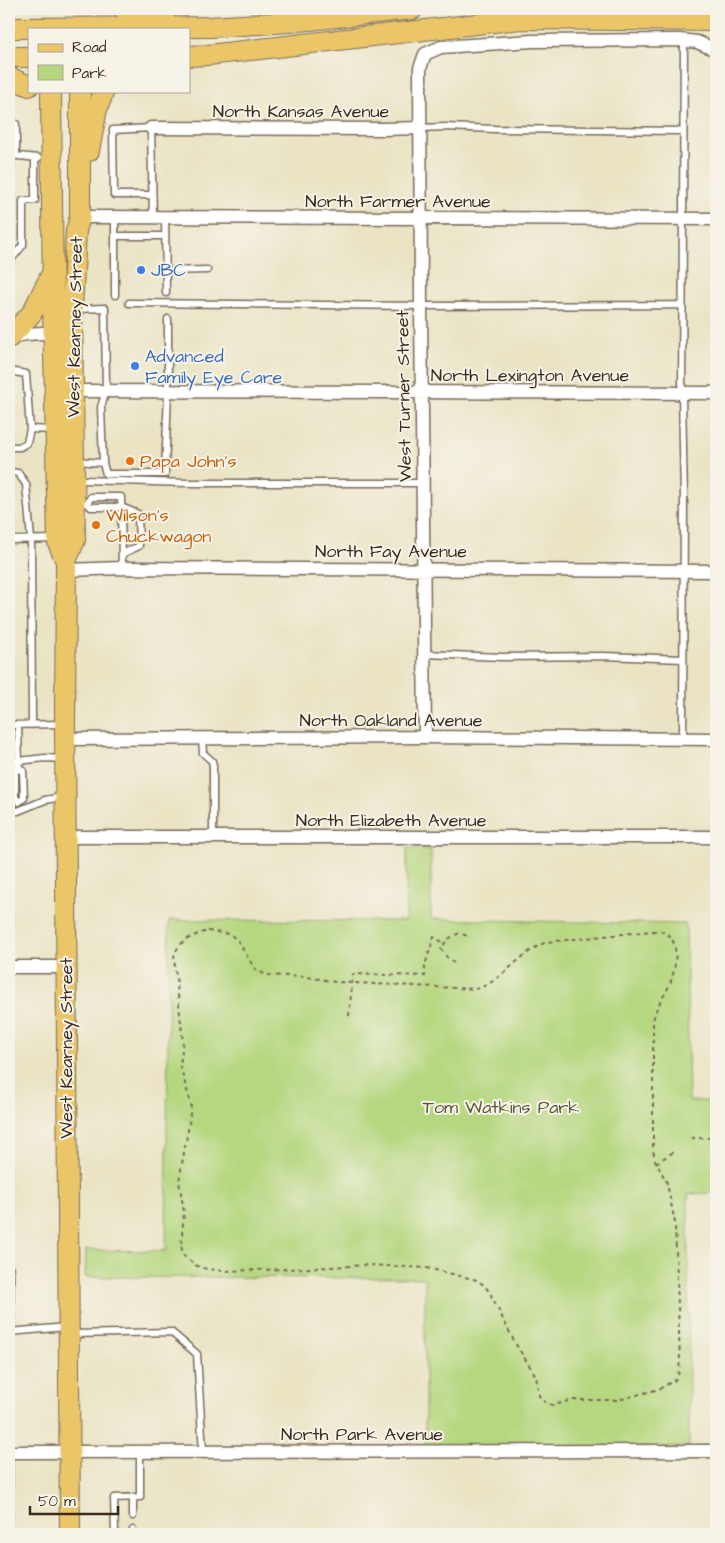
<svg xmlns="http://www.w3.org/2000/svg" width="725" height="1543" font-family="'Architects Daughter',sans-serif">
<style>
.green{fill:#b5d77f;stroke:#78804e}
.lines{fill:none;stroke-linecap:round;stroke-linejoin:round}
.service-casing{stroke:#786b58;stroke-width:9}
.minor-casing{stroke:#786b58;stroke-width:15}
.primary-casing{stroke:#786b58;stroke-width:22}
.path{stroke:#786b58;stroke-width:2;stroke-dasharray:4 4;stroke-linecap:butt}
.service{stroke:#fff;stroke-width:6}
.minor{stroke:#fff;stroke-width:12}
.primary{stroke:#ebc669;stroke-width:20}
.shop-dot{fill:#3f7fe0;stroke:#f7f3e8;stroke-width:2}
.food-dot{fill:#e8710a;stroke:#f7f3e8;stroke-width:2}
.labels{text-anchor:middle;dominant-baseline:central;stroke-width:4;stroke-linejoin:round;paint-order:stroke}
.street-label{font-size:18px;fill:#3b2a1e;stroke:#f7f3e8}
.shop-label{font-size:18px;fill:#366cbe;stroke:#f7f3e8;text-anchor:start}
.food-label{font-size:18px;fill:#c56008;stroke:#f7f3e8;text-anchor:start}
.park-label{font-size:18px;fill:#5a5536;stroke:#f7f3e8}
</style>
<rect width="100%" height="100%" fill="#f7f3e8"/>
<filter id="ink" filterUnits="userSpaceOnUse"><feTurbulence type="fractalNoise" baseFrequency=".02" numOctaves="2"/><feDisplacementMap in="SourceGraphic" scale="10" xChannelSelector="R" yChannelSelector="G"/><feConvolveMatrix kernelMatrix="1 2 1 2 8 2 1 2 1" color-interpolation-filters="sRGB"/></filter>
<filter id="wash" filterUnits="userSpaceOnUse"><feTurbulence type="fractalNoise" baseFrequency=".0096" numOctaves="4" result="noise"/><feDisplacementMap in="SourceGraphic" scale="20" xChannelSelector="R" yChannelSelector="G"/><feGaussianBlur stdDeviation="1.12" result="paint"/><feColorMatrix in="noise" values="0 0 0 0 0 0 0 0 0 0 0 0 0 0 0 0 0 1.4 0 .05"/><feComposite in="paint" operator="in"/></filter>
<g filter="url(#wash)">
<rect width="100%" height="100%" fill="#eae4c5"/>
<path class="green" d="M 407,848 L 431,849 L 431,919 L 686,924 L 689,1101 L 716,1101 L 716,1193 L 688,1194 L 689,1447 L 425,1448 L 425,1278 L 85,1277 L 86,1250 L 166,1251 L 169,920 L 406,921 Z"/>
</g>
<g filter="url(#ink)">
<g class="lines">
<defs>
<path id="service" d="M 9,97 L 10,97 L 9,104
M 9,122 L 16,124 L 16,156
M 420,128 L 445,127 L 495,129 L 682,131
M 9,155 L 38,158
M 152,195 L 114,195 L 113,130 L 151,128 L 153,217
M 115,217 L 115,295
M 165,217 L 166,293
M 115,236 L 165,236
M 9,262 L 23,245 L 23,201 L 35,200 L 35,158
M 166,271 L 207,270
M 129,303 L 421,306 L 682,305
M 75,309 L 105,308 L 106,391 L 101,407 L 103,463 L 77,461
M 9,371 L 26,374 L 30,429 L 53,430
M 9,447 L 20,447 L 27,443 L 30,429
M 103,463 L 106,474 L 165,474 L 168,392 L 168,319
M 9,472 L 18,473 L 26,484 L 31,539 L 32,725
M 83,480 L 188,483 L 423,483
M 77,503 L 87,503 L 91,507 L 121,507 L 138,514 L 139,546 L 122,554
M 87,503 L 91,497 L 121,497 L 122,568
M 9,540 L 57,539
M 424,654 L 502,657 L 604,656 L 683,659
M 9,725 L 62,724
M 18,725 L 19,768 L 15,771 L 15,797 L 19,802 L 24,798 L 23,771 L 19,768
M 202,739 L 203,753 L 212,761 L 213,766 L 213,837
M 683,739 L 684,500 L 682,393 L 684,41
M 9,762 L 45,758 L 64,759
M 9,810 L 18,811 L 45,800 L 62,797
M 10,1269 L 11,1332
M 9,1332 L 67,1327
M 72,1334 L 171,1332 L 197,1354 L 203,1452
M 133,1497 L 133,1516
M 9,1517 L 9,1452
M 133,1530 L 134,1534
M 115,1534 L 114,1498 L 140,1497 L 140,1453"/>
<path id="minor" d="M 151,128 L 383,129 L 420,128
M 80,217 L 716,219
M 10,337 L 26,334 L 60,332
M 73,391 L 716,393
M 66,570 L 122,568 L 716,571
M 425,737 L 421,306 L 420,68 L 425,54 L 441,47 L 532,41 L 679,40 L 697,42 L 716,50
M 65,739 L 425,737 L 716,739
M 65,837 L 716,837
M 9,967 L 66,967
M 9,1452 L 716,1451"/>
<path id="primary" d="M 123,9 L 142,15 L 164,17
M 9,28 L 210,27 L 290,22 L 413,9
M 189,56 L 208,55 L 520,19 L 716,21
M 9,57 L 29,57
M 9,77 L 29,86
M 51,91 L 53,309 L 58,543 L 66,561
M 89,151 L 97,109 L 104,91
M 10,337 L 32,313 L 50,277
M 70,1534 L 65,724 L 66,561 L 75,540 L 72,310 L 76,231 L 80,217 L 80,91"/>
</defs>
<use href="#service" class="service-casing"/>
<use href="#minor" class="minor-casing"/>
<use href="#primary" class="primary-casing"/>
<path class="path" d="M 208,931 L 230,934 L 238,941 L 255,969 L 266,975 L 308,977 L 336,982 L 475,989 C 502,983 519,952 547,942 L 652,931 C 656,931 660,931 664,932 C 682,939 675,973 669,986 C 663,998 655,1008 653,1022 L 653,1150 L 655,1160 L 667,1183 L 675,1223 L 680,1361 L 678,1376 L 675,1380 L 659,1389 L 618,1400 L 572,1400 L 554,1405 L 547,1404 L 539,1396 L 536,1376 L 515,1343 L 490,1293 L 485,1286 L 477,1280 L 427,1268 L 369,1265 L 289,1269 L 223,1271 L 202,1268 L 195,1265 L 184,1256 L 181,1246 L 184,1212 L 179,1181 L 189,1124 L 191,1104 L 180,1066 L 183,1042 L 174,958 C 176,942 193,935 208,931 Z
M 454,963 L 449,960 L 441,949 C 446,940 451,936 460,933 L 467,936
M 349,1016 L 353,974 L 425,976 L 425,965 L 434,937 L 444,943
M 691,1138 L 716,1138
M 656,1163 L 675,1151"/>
<use href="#service" class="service"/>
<use href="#minor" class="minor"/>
<use href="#primary" class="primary"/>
</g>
</g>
<g class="shop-dot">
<circle cx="141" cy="270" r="5"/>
<circle cx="135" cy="366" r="5"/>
</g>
<g class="food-dot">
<circle cx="130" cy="461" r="5"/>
<circle cx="96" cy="525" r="5"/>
</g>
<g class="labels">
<g class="street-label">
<text x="301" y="111">North Kansas Avenue</text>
<text x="398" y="201">North Farmer Avenue</text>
<text transform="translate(75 327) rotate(-89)">West Kearney Street</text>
<text x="530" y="375">North Lexington Avenue</text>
<text transform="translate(404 396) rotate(-91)">West Turner Street</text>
<text x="391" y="551">North Fay Avenue</text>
<text x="391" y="720">North Oakland Avenue</text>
<text x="391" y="820">North Elizabeth Avenue</text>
<text transform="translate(66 1048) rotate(-90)">West Kearney Street</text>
<text x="362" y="1434">North Park Avenue</text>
</g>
<g class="shop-label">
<text x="151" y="270">JBC</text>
<text x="145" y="356">Advanced<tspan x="145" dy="21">Family Eye Care</tspan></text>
</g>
<g class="food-label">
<text x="140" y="461">Papa John's</text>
<text x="106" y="515">Wilson's<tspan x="106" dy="21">Chuckwagon</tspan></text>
</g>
<g class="park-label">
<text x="501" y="1107">Tom Watkins Park</text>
</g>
</g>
<rect width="725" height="1543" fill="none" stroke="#f7f3e8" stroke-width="30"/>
<rect x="28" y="28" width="162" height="65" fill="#f7f3e8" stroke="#aca397"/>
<rect x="38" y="44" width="25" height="8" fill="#ebc669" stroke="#aca397"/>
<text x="72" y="52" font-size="15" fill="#3b2a1e">Road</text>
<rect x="38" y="65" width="25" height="15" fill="#b5d77f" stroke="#aca397"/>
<text x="72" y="78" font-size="15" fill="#3b2a1e">Park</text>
<path d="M30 1506v8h88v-8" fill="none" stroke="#3b2a1e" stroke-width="2.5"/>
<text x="38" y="1506" font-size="15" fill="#3b2a1e" stroke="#f7f3e8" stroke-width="4" paint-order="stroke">50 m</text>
</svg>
